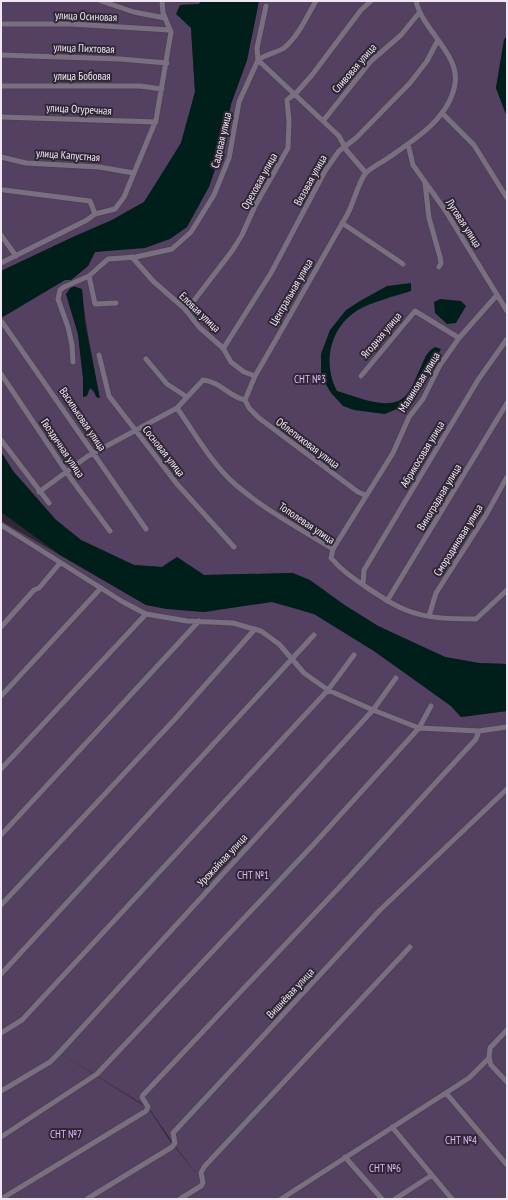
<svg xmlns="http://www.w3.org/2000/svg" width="508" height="1200" font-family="'PT Sans Narrow',sans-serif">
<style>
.green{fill:#544061;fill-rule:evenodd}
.water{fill:#001f1b}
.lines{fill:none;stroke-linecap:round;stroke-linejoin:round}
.street-casing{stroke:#4c4350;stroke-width:7}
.street{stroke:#7a6f82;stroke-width:5}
.labels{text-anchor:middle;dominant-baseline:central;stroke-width:4;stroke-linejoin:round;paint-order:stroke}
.street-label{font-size:11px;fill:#efe8f3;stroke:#302636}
.park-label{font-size:11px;fill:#ddb5f8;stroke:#302636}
</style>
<rect width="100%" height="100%" fill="#302636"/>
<path class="green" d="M 1,1 L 201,1 L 199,4 L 180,5 L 191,28 L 195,92 L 181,143 L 159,180 L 144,202 L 112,220 L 73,237 L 1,271 Z
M 259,1 L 507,1 L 507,35 L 504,40 L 496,88 L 507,117 L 507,664 L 479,663 L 445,657 L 378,626 L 293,573 L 204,575 L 177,557 L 162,567 L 134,565 L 81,540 L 56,520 L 13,471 L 1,452 L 1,318 L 65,280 L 70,280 L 72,286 L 66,294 L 78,334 L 83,378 L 83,397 L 90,388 L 99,398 C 94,361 85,326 82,290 L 73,286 L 71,280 L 88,266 L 95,252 L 118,249 L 209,187 L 222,148 L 231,104 L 247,60 Z
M 1,521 L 146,605 L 204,612 L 272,601 L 314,614 L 374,651 L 451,706 L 461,717 L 507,711 L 507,1199 L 1,1199 ZM 58,1052 L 149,1108 L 175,1146 L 202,1181 L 170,1141 L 149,1109 Z"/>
<path class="water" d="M 201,1 L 259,1 L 247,60 L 231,104 L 222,148 L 209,187 L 187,227 L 170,239 L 145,248 L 95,252 L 88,266 L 71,280 L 73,286 L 82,289 L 85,324 L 100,398 L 96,397 L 94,391 L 90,388 L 87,396 L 83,397 L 83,378 L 78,334 L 66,294 L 72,286 L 70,280 L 65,280 L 1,318 L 1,271 L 73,237 L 112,220 L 144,202 L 181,143 L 195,92 L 191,28 L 176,14 L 180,5 L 199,4 Z
M 507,35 L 507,117 L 496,88 L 504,40 Z
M 411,283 L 411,291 C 395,296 372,302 358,310 C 330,327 322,363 337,391 C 356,396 392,414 407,394 C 413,387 416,377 420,369 C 424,360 426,352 435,347 L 441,349 L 415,398 L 409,404 L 385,414 L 354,410 L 343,406 L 331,393 L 321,376 L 321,354 L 330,330 L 346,310 L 360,301 L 387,286 Z
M 440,299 L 461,301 L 466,306 L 456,323 L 447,324 L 435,313 L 434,302 Z
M 1,452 L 13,471 L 56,520 L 81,540 L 134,565 L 162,567 L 177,557 L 204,575 L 293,573 L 310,580 L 346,606 L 378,626 L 445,657 L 479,663 L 507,664 L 507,711 L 461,717 L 451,706 L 374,651 L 314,614 L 272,602 L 204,612 L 166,609 L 146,605 L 60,555 L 1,512 Z"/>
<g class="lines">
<defs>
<path id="street" d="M 101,1 L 134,12 L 165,18
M 316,1 C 307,16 298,37 284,48 C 276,53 266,54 258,60 L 339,136 L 347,151 L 366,173
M 1,24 L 71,24 L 170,30
M 1,55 L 120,59 L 167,63
M 1,86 L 140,86 L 162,89
M 442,113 L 474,145 L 507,198
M 1,117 L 156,122
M 323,121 L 371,61 L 401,35 L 419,13
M 408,144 L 413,165 L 445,210 L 507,311
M 1,157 L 26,163 L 99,167 L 134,173
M 425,183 L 429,218 L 440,257 L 441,263 L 439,267
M 4,190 L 90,201 L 95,214
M 342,223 L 403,264
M 1,235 L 16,256
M 132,257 L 153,281 L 185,309 L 199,327 L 223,348 L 231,362 L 244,372 L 255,376
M 1,263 L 87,220 L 95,214 L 115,209 L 124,197 L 156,120 L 171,32 L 163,13 L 162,1
M 89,276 L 95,304 L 116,303
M 186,311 L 232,251 L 242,235 L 255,206 L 288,148 L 289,121 L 287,100 L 297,92 L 312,75 L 361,10 L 371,1
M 2,322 L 146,529
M 223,349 L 271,273 L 325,171 L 339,151 L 356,138 L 410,83 L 427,61 L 438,40
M 99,355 L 109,396 L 177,484 L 234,547
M 146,359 L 167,384 L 187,397
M 73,362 L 72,345 L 68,327 L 58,299 L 60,290 L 64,287 L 89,276 L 108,259 L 136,257 L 172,249 L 191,232 L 214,195 L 229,158 L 239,102 L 258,60 L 257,48 L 266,6
M 1,374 L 72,480 L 110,531
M 361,376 L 415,311 L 459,338
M 245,400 L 249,408 L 259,418 L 358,492 L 365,495
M 177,408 C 194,432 213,466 236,485 C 265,510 300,529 333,549 L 331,558 C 341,570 353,578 366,587 C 379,595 392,605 406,610 C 427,619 454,619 476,619 L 507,590
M 1,440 L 49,503
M 39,492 L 88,456 L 177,408 L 203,380 C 219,381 230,397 245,400 L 255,376 C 286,323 316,269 347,215 C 354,202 357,186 365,174 C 370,168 381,163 388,158 C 414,140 449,119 455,84 C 460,54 423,31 416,1
M 1,525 L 123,602 L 146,614 L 187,621 L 233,623 L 261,631 L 279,644 L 304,673 L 328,690 L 373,710 L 419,728 L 479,731 L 507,727
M 333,549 L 393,453 L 409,417 L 423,399 L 440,365 L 459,338 L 497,295
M 363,584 L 364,570 L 478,380 L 507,339
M 387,601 L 507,403
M 429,616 L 436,593 L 486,515 L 507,477
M 1,627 L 34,590 L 39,588 L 60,563
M 1,696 L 101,588
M 1,769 L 146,614
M 1,835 L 199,621
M 1,905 L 175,719 L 255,629
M 1,974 L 314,635
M 1,1033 L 22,1020 L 328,690 L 354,655
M 489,1058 L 491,1065 L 507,1082
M 1,1091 L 50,1062 L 59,1053 L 373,710 L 396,678
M 446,1093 L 507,1165
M 392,1127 L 452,1199
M 1,1137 L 97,1074 L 313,845 L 419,728 L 431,706
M 345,1157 L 382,1199
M 1,1199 L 146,1111 L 148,1107 L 142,1097 L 143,1095 L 349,877 L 476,739 L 479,731
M 87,1199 L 172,1147 L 175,1143 L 173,1133 L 380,910 L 507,789
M 180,1199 L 201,1186 L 203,1183 L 201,1173 L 204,1167 L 410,947
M 281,1199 L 469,1078 L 489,1058 L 490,1048 L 507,1030
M 395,1199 L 432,1175"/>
</defs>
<use href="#street" class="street-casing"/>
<use href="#street" class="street"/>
</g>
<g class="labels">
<g class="street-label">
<text transform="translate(86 16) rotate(2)">улица Осиновая</text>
<text transform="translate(84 48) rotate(2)">улица Пихтовая</text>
<text transform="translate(354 68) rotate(-49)">Сливовая улица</text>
<text x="82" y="76">улица Бобовая</text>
<text transform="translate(79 109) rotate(3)">улица Огуречная</text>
<text transform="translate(221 140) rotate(-77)">Садовая улица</text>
<text transform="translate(68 155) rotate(4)">улица Капустная</text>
<text transform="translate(310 180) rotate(-61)">Вязовая улица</text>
<text transform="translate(259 181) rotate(-61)">Ореховая улица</text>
<text transform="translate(464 223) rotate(57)">Луговая улица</text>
<text transform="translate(291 292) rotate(-60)">Центральная улица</text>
<text transform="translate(200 312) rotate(44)">Еловая улица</text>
<text transform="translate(381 335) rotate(-50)">Ягодная улица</text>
<text transform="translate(419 382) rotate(-58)">Малиновая улица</text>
<text transform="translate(83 419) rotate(56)">Васильковая улица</text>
<text transform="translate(308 443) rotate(37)">Облепиховая улица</text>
<text transform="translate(63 448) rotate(56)">Гвоздичная улица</text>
<text transform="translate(164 451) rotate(52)">Сосновая улица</text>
<text transform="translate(422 454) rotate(-59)">Абрикосовая улица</text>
<text transform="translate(439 497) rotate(-59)">Виноградная улица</text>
<text transform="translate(307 523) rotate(34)">Тополевая улица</text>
<text transform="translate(458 540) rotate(-58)">Смородиновая улица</text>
<text transform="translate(222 860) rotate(-47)">Урожайная улица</text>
<text transform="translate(290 993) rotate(-47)">Вишнёвая улица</text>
</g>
<g class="park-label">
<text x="310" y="379">СНТ №3</text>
<text x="253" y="875">СНТ №1</text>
<text x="66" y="1134">СНТ №7</text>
<text x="461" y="1140">СНТ №4</text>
<text x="385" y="1168">СНТ №6</text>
</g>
</g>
<rect width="508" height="1200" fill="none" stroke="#efe8f3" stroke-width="4"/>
</svg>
